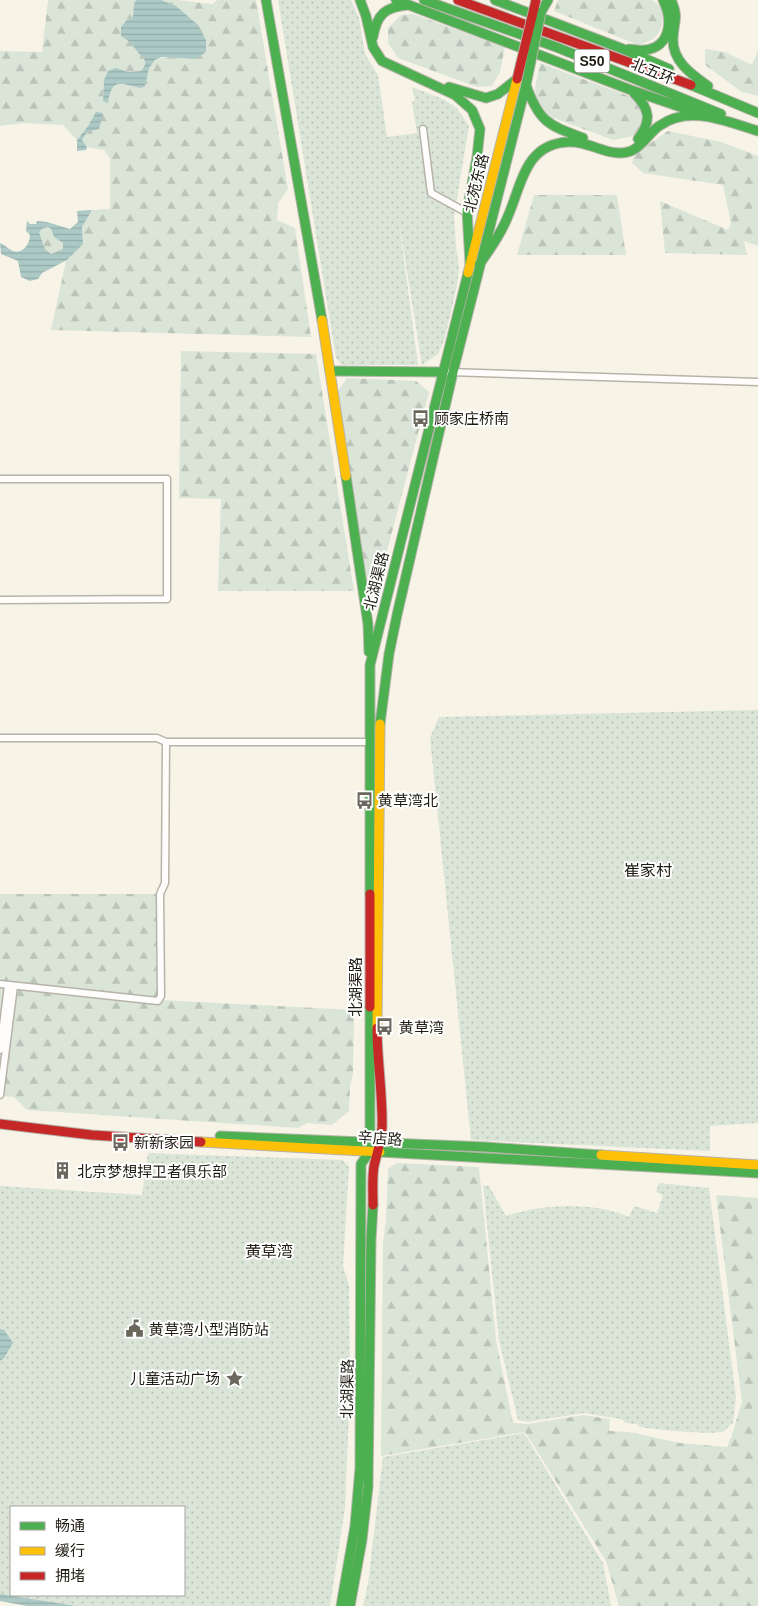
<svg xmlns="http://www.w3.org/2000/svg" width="758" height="1606" font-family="Helvetica,'Noto Sans SC',sans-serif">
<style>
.green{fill:url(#green-dots);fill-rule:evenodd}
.forest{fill:url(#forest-firs)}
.water{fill:url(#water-rules);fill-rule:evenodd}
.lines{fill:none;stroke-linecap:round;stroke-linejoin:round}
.street-casing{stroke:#b6b3a9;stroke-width:9}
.fast-casing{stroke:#b6b3a9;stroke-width:11}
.slow-casing{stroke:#b6b3a9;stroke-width:11}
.jam-casing{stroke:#b6b3a9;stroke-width:11}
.street{stroke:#fefdfb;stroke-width:6}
.fast{stroke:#4caf50;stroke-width:9}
.slow{stroke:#ffc107;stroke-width:9}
.jam{stroke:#c62828;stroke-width:9}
.fast-bridge-casing{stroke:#b6b3a9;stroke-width:11;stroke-linecap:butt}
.jam-bridge-casing{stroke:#b6b3a9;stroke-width:11;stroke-linecap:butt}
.fast-bridge{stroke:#4caf50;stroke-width:9}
.jam-bridge{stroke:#c62828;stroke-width:9}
.labels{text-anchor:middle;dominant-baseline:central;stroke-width:4;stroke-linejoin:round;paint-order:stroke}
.shield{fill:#fff;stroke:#62605a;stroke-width:1}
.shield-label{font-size:14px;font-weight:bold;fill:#1e1c13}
.street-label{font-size:15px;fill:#1e1c13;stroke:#fff}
.poi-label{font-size:15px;fill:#1e1c13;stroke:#fff;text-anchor:start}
.neighbourhood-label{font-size:16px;fill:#1e1c13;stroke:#fff}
</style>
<defs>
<pattern id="green-dots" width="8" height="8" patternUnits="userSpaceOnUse" patternTransform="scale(1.25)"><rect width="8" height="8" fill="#dae5d8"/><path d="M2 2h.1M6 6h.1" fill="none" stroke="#bbc4b8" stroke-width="1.8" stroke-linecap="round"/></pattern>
<pattern id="forest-firs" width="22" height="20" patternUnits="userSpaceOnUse" patternTransform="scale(1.25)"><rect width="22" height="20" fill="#dae5d8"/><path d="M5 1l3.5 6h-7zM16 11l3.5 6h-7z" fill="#bbc4b8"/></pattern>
<pattern id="water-rules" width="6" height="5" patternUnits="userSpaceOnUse" patternTransform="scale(1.25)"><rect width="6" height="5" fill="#acc9c6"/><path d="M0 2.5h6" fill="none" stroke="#94aca9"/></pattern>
</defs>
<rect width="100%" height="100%" fill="#f7f4e7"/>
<path class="green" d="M 278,0 L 351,0 L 359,18 L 365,54 L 378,75 L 387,137 L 417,133 L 412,102 L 415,100 L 412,87 L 445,100 L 457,108 L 469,126 L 454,216 L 456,245 L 459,269 L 457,285 L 445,338 L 438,354 L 422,365 L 399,221 L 418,365 L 342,365 L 336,358 Z
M 758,710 L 758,1123 L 710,1126 L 710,1151 L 471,1140 L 430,738 L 439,717 Z
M 148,1153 L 343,1160 L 349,1167 L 343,1266 L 349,1285 L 350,1388 L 345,1508 L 330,1606 L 65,1606 L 0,1596 L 0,1186 L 142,1195 ZM 11,1507 L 184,1507 L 184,1595 L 11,1595 Z
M 659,1183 L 709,1188 L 736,1397 L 733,1423 C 730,1425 727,1429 724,1431 C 714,1436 653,1429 640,1427 L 637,1424 L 626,1423 L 621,1419 L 584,1413 L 527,1422 L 518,1420 L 499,1340 L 483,1185 L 489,1186 L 506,1216 C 543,1204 593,1201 629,1217 L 634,1206 L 657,1213 L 663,1195 L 656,1192 Z
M 524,1433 L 603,1563 L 611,1606 L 363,1606 L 368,1584 L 383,1457 Z"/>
<path class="forest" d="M 48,0 L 136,0 L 134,4 L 133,17 L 126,21 L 125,38 L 130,41 L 137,52 L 145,59 L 145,67 L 141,71 L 128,72 L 116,68 L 104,80 L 103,101 L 108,102 C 112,73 125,87 145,86 C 146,80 146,71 150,66 C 159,52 181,59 195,59 L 176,6 L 161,0 L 177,0 L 213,4 L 217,0 L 256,0 L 288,189 L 278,203 L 277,220 L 295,228 L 311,337 L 51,330 L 66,261 L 83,244 L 82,227 L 92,210 L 110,209 L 110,158 L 104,150 L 87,147 L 82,140 L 87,132 L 96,112 L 88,126 L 77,140 L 63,125 L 23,123 L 0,126 L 0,51 L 42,52 Z
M 558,0 L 652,0 L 664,9 C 662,31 660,39 638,45 L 554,11 Z
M 413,14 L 505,47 L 500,72 L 492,86 L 477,87 L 398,58 L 388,43 L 388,28 L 401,15 Z
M 705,49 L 725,52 L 752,65 L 758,50 L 758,96 L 742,92 L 705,65 Z
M 540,63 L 634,98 L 643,113 L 643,127 L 634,136 L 613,140 L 546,115 L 536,101 L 535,88 Z
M 668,131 L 721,142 L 758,156 L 758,246 L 744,241 L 747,255 L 665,253 L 660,201 L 728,230 L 731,223 L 723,185 L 643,173 L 632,163 L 635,154 Z
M 534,195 L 617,195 L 626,255 L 517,255 Z
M 48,227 L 51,229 L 54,237 L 63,243 L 63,249 L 51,254 L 45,249 L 39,232 L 42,229 Z
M 181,351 L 316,354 L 354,591 L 218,591 L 221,499 L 179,498 Z
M 347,378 L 416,381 L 429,392 L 374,600 L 370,600 L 338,391 Z
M 0,894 L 160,894 L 161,1000 L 354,1010 L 353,1074 L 350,1086 L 349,1111 L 332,1125 L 307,1123 L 298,1128 L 27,1110 L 14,1097 L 0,1096 Z
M 397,1163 L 479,1167 L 496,1340 L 513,1423 L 528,1424 L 583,1415 L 610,1419 L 609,1431 L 629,1432 L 680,1443 L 727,1447 L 732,1435 L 742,1402 L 716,1195 L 758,1198 L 758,1606 L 619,1606 L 606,1561 L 525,1432 L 381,1456 L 383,1242 L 386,1220 L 388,1169 Z"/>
<path class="water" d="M 136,0 L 161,0 L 176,6 L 198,25 L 206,40 L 206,52 L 195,59 L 162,57 L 155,60 L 149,68 L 145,86 L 141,88 C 121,84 112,76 108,103 L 103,101 L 104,80 L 108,71 L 116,68 L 128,72 L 141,71 C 151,59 141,58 136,50 C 131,43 128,40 121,36 L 121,27 L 126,21 L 133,17 L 134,4 Z
M 96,112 L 103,113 L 99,129 L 87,132 L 82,140 L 87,147 L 86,150 L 77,151 L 77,140 L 88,126 Z
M 92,210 L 82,227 L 83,244 L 67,260 L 42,273 L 38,279 L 30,281 L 21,277 L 18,261 L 1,254 L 0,243 C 5,245 6,247 11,250 C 21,256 30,245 30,235 L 26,231 L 27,221 L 30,224 L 36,224 L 37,221 L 47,222 L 70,229 L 78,222 L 77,211 ZM 48,227 L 51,229 L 54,237 L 63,243 L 63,249 L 51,254 L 45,249 L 39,232 L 42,229 Z
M 0,1329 L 4,1330 L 13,1343 L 4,1358 L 0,1361 Z
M 0,1594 L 76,1606 L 27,1606 L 0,1601 Z"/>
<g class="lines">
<defs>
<path id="street" d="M 423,129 L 431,193 L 464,211
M 449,372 L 758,382
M 0,479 L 167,479 L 167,599 L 0,600
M 0,738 L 157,738 L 166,742 L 369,742
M 0,984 L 158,1001 L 161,996 L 160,894 L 165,883 L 166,742
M 0,1050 L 8,985
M 0,1095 L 14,986"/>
<path id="fast" d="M 266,0 L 322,320
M 360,0 L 366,16 L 373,47 L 382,61 L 455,95 L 472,110 L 480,129 L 477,157 L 467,211 L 470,263
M 396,0 L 631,90 L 701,114
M 424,0 L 556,47 L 721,114
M 495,0 L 623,49 L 669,69
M 671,0 C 679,18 674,20 673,38 C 672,61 691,74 708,86
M 541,12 L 548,0
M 373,37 C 377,14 385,7 408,5
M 629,49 C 634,49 640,51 645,50 C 671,47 673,19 663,0
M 526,85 C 539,122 548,125 583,138
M 691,85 L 758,113
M 449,87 L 486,98 L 498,94 L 517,79
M 634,93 C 650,109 652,121 638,139
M 479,265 C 490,249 501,234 508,216 C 522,184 525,144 568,142 C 589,140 610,159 631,151 C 643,146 649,133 659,126 C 690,104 727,122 758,131
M 330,371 L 443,372
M 346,476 L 368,624 L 369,652
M 380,724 L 389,654 L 397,615 L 453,372 L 526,85
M 370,894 L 370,665 L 468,273
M 220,1136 L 486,1147 L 601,1155
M 380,1152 L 758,1173
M 341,1606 L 355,1526 L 360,1468 L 361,1164 L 370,1151 L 370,1007
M 350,1606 L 362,1540 L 368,1487 L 371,1240 L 373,1205"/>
<path id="slow" d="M 468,273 L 517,79
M 322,320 L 346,476
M 377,1028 L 380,724
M 201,1142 L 380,1152
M 601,1155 L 758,1165"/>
<path id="jam" d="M 458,0 L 691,85
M 370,894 L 370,1007
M 0,1124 L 92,1135 L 201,1142
M 373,1205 C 373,1192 372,1178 374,1166 C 377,1153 381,1142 382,1128 C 383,1095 377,1061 377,1028"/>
</defs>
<use href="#street" class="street-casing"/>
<use href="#fast" class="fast-casing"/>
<use href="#slow" class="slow-casing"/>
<use href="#jam" class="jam-casing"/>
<use href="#street" class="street"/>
<use href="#fast" class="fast"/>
<use href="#slow" class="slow"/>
<use href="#jam" class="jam"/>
<defs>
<path id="fast-bridge" d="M 526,85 L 541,12"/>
<path id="jam-bridge" d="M 517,79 L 536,0"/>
</defs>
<use href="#fast-bridge" class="fast-bridge-casing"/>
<use href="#jam-bridge" class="jam-bridge-casing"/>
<use href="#fast-bridge" class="fast-bridge"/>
<use href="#jam-bridge" class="jam-bridge"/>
</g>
<defs>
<symbol id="bus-bare" viewBox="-9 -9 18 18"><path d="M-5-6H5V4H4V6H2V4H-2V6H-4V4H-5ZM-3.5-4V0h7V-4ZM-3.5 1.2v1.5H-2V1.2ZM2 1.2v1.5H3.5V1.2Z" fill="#6a685d" stroke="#fff" stroke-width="2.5" paint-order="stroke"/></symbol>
<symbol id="building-bare" viewBox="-9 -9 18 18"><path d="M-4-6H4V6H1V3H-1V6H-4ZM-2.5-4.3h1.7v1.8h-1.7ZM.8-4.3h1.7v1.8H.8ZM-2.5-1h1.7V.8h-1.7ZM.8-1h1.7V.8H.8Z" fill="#6a685d" stroke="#fff" stroke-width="2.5" paint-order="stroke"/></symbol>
<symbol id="civic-bare" viewBox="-9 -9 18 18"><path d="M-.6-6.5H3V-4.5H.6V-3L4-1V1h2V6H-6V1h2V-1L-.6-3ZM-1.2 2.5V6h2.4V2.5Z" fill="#6a685d" stroke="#fff" stroke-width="2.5" paint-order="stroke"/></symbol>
<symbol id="sight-bare" viewBox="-9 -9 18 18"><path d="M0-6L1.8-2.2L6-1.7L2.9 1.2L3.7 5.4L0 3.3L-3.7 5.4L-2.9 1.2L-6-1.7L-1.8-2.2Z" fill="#6a685d" stroke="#fff" stroke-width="2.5" paint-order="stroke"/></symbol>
</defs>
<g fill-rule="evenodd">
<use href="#bus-bare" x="408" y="406" width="25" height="25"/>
<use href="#bus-bare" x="352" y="788" width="25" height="25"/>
<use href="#bus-bare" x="372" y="1014" width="25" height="25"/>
<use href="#bus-bare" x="108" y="1130" width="25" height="25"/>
<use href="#building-bare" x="50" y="1158" width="25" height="25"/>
<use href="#civic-bare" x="122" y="1316" width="25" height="25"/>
<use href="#sight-bare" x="222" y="1366" width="25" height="25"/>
</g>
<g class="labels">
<rect class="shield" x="574.5" y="49.5" width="35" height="23" rx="4"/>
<g class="shield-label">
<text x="592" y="61">S50</text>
</g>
<g class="street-label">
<text transform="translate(653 71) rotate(22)">北五环</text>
<text transform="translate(476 183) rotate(-76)">北苑东路</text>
<text transform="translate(376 581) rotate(-76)">北湖渠路</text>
<text transform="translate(355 987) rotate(-90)">北湖渠路</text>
<text transform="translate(380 1138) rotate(4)">辛店路</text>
<text transform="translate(347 1389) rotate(-89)">北湖渠路</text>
</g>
<g class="poi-label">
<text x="434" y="418">顾家庄桥南</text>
<text x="378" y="800">黄草湾北</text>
<text x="399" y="1027">黄草湾</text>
<text x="134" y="1142">新新家园</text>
<text x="77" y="1171">北京梦想捍卫者俱乐部</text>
<text x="149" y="1329">黄草湾小型消防站</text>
<text x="220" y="1378" text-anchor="end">儿童活动广场</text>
</g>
<g class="neighbourhood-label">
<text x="648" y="870">崔家村</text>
<text x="269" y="1251">黄草湾</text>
</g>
</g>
<rect x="10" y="1506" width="175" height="90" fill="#ffffff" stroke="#a5a4a1"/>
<rect x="20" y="1522" width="25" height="8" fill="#4caf50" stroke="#a5a4a1"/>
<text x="55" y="1531" font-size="15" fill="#1e1c13">畅通</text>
<rect x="20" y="1547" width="25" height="8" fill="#ffc107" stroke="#a5a4a1"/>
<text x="55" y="1556" font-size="15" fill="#1e1c13">缓行</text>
<rect x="20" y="1572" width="25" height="8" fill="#c62828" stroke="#a5a4a1"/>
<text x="55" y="1581" font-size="15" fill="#1e1c13">拥堵</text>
</svg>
